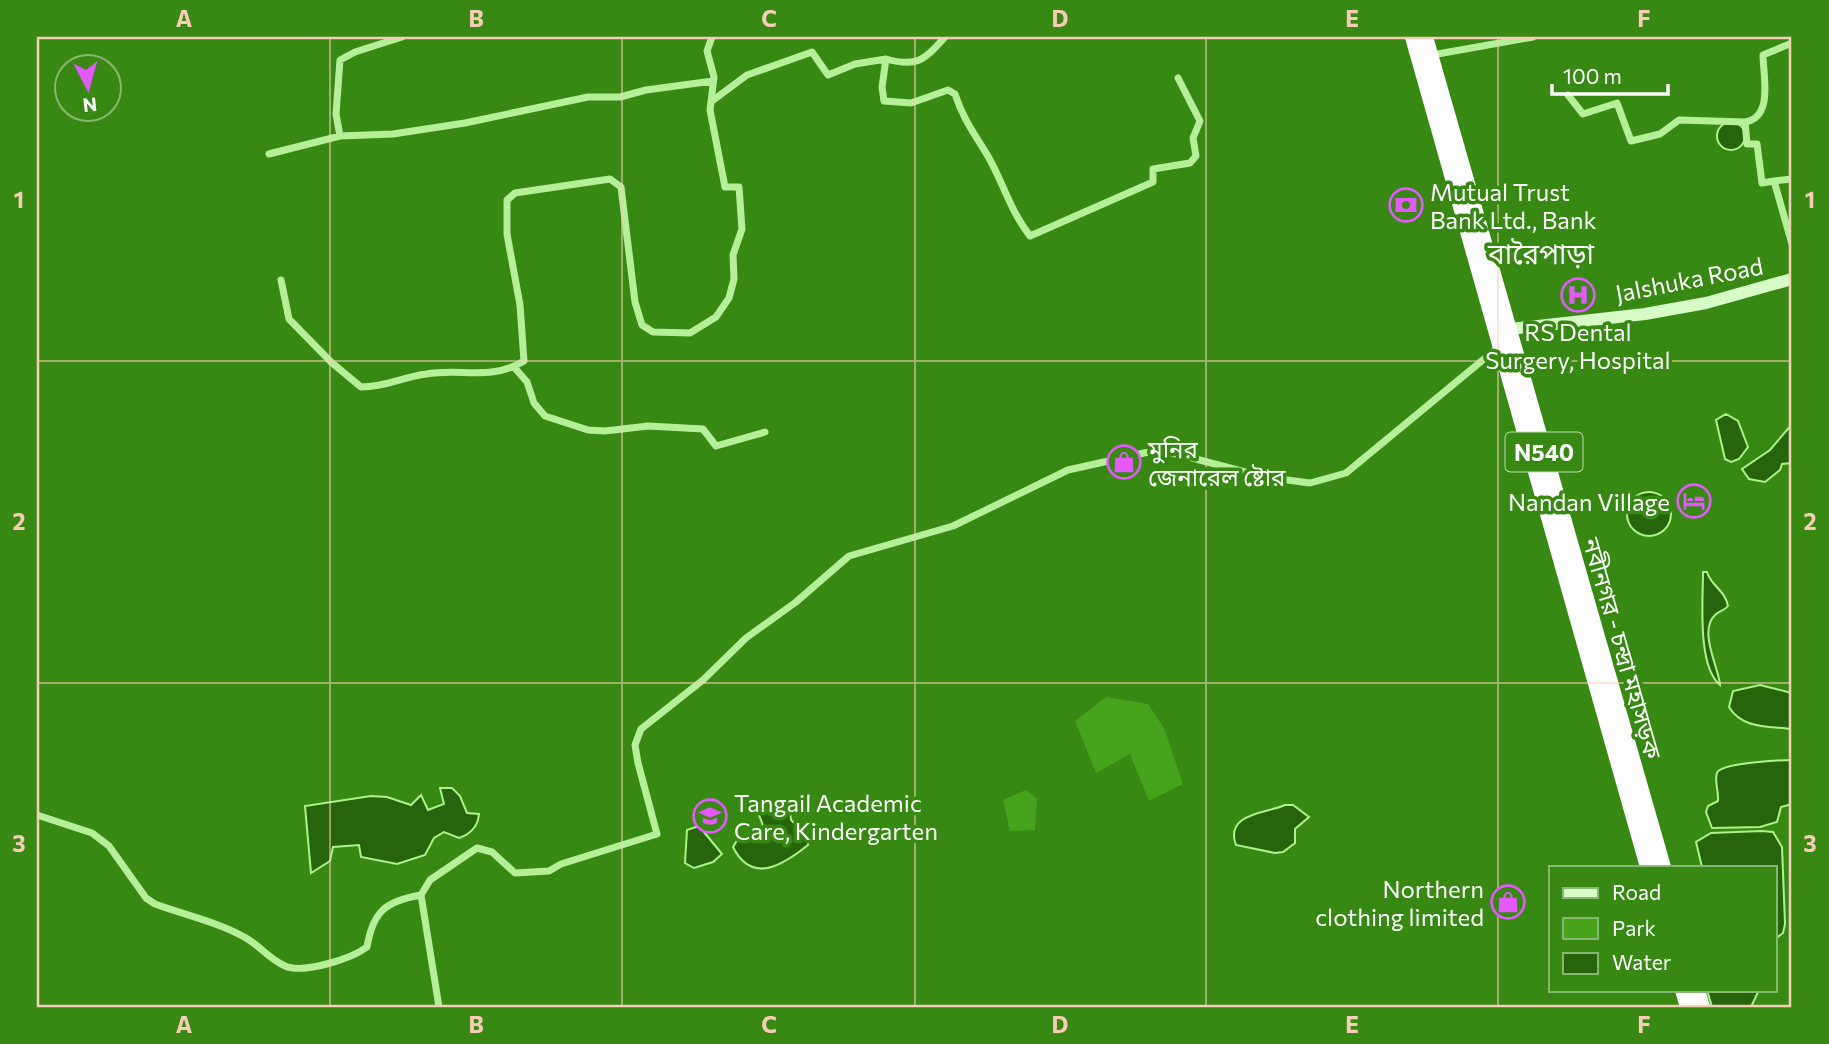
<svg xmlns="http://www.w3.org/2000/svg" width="1829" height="1044" font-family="Commissioner,'Noto Sans Bengali',sans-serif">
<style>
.green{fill:#46a31b}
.water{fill:#26650c;stroke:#adf38b;stroke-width:2}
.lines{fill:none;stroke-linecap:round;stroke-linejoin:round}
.street{stroke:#b5f099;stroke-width:7}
.secondary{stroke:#d7fbc7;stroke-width:12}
.highway{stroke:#fff;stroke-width:16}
.grid{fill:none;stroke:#f8cdb6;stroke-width:2;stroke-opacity:0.55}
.labels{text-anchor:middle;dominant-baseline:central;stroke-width:7;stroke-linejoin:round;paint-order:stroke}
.shield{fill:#378913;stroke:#c3dcb8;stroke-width:2}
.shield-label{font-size:23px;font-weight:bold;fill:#fff}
.poi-label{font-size:24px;fill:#fff;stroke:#378913;text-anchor:start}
.street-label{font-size:24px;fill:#fff;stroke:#378913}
.quarter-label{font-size:28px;fill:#fff;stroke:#378913}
.neatline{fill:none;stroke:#f8cdb6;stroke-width:2.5}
.grid-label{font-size:23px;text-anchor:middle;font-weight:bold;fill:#f8cdb6}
</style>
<rect width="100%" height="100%" fill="#378913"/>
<path class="green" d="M 1106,697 L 1148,704 L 1164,728 L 1183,784 L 1149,801 L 1130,754 L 1096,773 L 1075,721 Z
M 1026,790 L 1037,799 L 1035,830 L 1010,831 L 1003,800 Z"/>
<path class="water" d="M1717 136a14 14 0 1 1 28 0a14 14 0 1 1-28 0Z
M 1726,414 L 1738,421 L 1748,447 L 1739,459 L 1731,462 L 1725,459 L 1716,420 Z
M 1792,424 L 1792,463 L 1782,464 L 1780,470 L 1765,482 L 1749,479 L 1742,469 L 1770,450 Z
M1627 514a22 22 0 1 1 44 0a22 22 0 1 1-44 0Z
M 1703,572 L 1707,572 C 1711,586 1725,590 1728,606 C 1724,611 1719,611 1715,615 C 1698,631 1719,668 1720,685 C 1697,666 1703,600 1703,572 Z
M 1760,685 L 1792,693 L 1792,729 C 1769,726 1742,729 1729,707 L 1733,691 Z
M 1792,760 L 1792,804 L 1781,807 L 1777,822 L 1760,827 L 1712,828 L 1706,812 L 1708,806 L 1718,801 C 1719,792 1714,780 1717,773 C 1720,763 1780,760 1792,760 Z
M 440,788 L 452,788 L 460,796 L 467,813 L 479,814 C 478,826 471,834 459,838 L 444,832 L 434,838 L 425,855 L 397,864 L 361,857 L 359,845 L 333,847 L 330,861 L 311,873 L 305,806 L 371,796 L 387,797 L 411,805 L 421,795 L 428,810 L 444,804 Z
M 782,798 L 789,801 L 791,820 L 808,836 L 808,845 C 783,865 752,885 733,847 L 738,839 L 764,828 L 756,807 Z
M 1285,805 L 1293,805 L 1309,817 L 1295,829 L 1295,843 L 1283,852 L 1275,853 L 1236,845 C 1224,813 1268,813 1285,805 Z
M 699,826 L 722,854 L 713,862 L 694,868 L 685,863 L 687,830 Z
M 1762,831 L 1773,832 L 1782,847 L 1785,924 L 1783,933 L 1775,939 L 1775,867 L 1702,867 L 1696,842 L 1711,833 Z
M 1707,990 L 1759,990 L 1751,1007 L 1712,1007 Z"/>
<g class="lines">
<path class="street" d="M 945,37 C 925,59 918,68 886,59 L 882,87 L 884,101 L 911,103 L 948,90 L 955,94 C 963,119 976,136 989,158 C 1004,185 1010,210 1030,236 L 1153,182 L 1153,169 L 1190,163 L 1196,156 L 1193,138 L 1200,121 L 1178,78
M 1432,55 L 1533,37
M 1568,95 L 1583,114 L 1617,103 L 1631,141 L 1660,134 L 1679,120 L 1745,122 L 1747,144 L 1757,144 L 1762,183 L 1774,181
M 712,101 L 747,75 L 812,52 L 828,75 L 855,64 L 886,59
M 1745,122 C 1774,118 1763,74 1763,55 L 1792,43
M 340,136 L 336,114 L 340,60 L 355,52 L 402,37
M 269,154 L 340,136 L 393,134 L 465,123 L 588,97 L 620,97 L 646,90 L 713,81
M 1792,179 L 1774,181 L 1792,244
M 281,280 L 289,319 L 331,362 L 361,387 C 386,387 403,377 426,374 C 461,368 491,381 524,361 L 520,305 L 507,234 L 507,200 L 515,193 L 610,179 L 621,187 L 635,302 L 642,325 L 653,332 L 690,333 L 716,317 L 729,298 L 734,279 L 733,255 L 742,229 L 739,187 L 725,187 L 710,110 L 714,77 L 707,51 L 712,37
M 514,367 L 527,382 L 534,403 L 545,416 L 588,430 L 605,431 L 648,426 L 703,429 L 716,446 L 765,432
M 37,815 L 92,833 L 109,846 L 146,898 L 155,904 C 182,914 221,923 246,938 C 260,946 269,959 285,966 C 303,974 351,959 367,947 C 373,911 386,901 421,895
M 439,1007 L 421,895 L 430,880 L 477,848 L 492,852 L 515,873 L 549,871 L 561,864 L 657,834 L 638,763 L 635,745 L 641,729 L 703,680 L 746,638 L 796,602 L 849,556 L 953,526 L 1068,470 L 1153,451 L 1177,454 L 1264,477 L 1310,483 L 1346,473 L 1501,345"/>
<path class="secondary" d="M 1510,329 L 1645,314 L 1706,303 L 1792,279"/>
<path class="highway" d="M 1413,37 L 1648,867
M 1425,37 L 1663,867
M 1683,990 L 1688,1007
M 1697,990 L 1702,1007"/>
</g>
<path class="grid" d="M 330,37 L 330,1007M 622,37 L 622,1007M 915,37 L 915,1007M 1206,37 L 1206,1007M 1498,37 L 1498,1007M 37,361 L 1792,361M 37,683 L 1792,683"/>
<defs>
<symbol id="bank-ring" viewBox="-11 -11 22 22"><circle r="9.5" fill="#378913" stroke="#e658ff" stroke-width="1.5"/><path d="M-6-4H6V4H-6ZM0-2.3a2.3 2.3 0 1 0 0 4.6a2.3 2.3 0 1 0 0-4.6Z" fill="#e658ff"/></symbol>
<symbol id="hospital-ring" viewBox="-11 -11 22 22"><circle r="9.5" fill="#378913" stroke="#e658ff" stroke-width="1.5"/><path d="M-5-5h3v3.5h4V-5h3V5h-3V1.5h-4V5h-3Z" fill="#e658ff"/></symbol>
<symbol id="shop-ring" viewBox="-11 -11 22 22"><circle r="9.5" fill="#378913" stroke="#e658ff" stroke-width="1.5"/><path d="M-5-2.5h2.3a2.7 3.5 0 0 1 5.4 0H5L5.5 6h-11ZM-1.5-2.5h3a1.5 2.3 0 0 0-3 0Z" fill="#e658ff"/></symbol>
<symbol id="hotel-ring" viewBox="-11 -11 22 22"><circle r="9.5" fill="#378913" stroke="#e658ff" stroke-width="1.5"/><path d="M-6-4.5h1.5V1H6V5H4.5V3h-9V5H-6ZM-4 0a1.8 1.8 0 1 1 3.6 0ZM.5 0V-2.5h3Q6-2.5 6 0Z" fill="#e658ff"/></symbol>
<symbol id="school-ring" viewBox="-11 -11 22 22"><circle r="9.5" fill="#378913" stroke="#e658ff" stroke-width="1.5"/><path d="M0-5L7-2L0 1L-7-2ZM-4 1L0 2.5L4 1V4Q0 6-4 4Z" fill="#e658ff"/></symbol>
</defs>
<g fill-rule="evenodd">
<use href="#bank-ring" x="1387" y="186" width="38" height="38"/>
<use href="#hospital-ring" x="1559" y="276" width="38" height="38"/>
<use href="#shop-ring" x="1105" y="443" width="38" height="38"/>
<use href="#hotel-ring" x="1675" y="482" width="38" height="38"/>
<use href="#school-ring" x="691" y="797" width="38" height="38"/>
<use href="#shop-ring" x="1489" y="883" width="38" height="38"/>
</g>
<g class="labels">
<rect class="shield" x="1505.5" y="432.5" width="77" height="39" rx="5"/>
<g class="shield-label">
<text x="1544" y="452">N540</text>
</g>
<g class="poi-label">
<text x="1430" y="191">Mutual Trust<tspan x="1430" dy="28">Bank Ltd., Bank</tspan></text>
<text x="1578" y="331" text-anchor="middle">RS Dental<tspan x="1578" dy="28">Surgery, Hospital</tspan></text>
<text x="1148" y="448">মুনির<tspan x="1148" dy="28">জেনারেল ষ্টোর</tspan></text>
<text x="1670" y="501" text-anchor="end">Nandan Village</text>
<text x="734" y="802">Tangail Academic<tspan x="734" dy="28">Care, Kindergarten</tspan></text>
<text x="1484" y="888" text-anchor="end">Northern<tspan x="1484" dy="28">clothing limited</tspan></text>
</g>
<g class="street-label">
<text transform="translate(1689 279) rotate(-11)">Jalshuka Road</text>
<text transform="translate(1623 648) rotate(74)">নবীনগর - চন্দ্রা মহাসড়ক</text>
</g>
<g class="quarter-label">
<text x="1541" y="253">বারৈপাড়া</text>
</g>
</g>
<rect width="1829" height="1044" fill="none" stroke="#378913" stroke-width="77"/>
<rect x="1549" y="866" width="228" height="126" fill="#378913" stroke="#87b871" stroke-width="2"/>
<rect x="1563" y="888" width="35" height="10" fill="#d7fbc7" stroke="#87b871" stroke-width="2"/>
<text x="1612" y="900" font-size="21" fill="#ffffff">Road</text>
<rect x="1563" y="918" width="35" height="21" fill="#46a31b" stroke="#87b871" stroke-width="2"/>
<text x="1612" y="936" font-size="21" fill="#ffffff">Park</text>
<rect x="1563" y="953" width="35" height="21" fill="#26650c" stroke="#87b871" stroke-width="2"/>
<text x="1612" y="970" font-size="21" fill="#ffffff">Water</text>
<g transform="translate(88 88) rotate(174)"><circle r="33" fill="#378913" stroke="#87b871" stroke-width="2"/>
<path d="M0-5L12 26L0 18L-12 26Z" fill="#e658ff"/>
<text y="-10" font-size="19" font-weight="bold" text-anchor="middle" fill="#ffffff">N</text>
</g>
<path d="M1552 84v10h116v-10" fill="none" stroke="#ffffff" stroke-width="3.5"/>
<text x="1563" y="84" font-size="21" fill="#ffffff" stroke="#378913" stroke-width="5" paint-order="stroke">100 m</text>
<rect x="38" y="38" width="1752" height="968" class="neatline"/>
<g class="grid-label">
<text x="184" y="27">A</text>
<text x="476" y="27">B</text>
<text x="769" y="27">C</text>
<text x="1060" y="27">D</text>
<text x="1352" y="27">E</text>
<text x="1644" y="27">F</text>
<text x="19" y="208">1</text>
<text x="1810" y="208">1</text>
<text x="19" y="530">2</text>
<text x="1810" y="530">2</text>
<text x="19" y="852">3</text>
<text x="1810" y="852">3</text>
<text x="184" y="1033">A</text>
<text x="476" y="1033">B</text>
<text x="769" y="1033">C</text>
<text x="1060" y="1033">D</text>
<text x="1352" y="1033">E</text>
<text x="1644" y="1033">F</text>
</g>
</svg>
